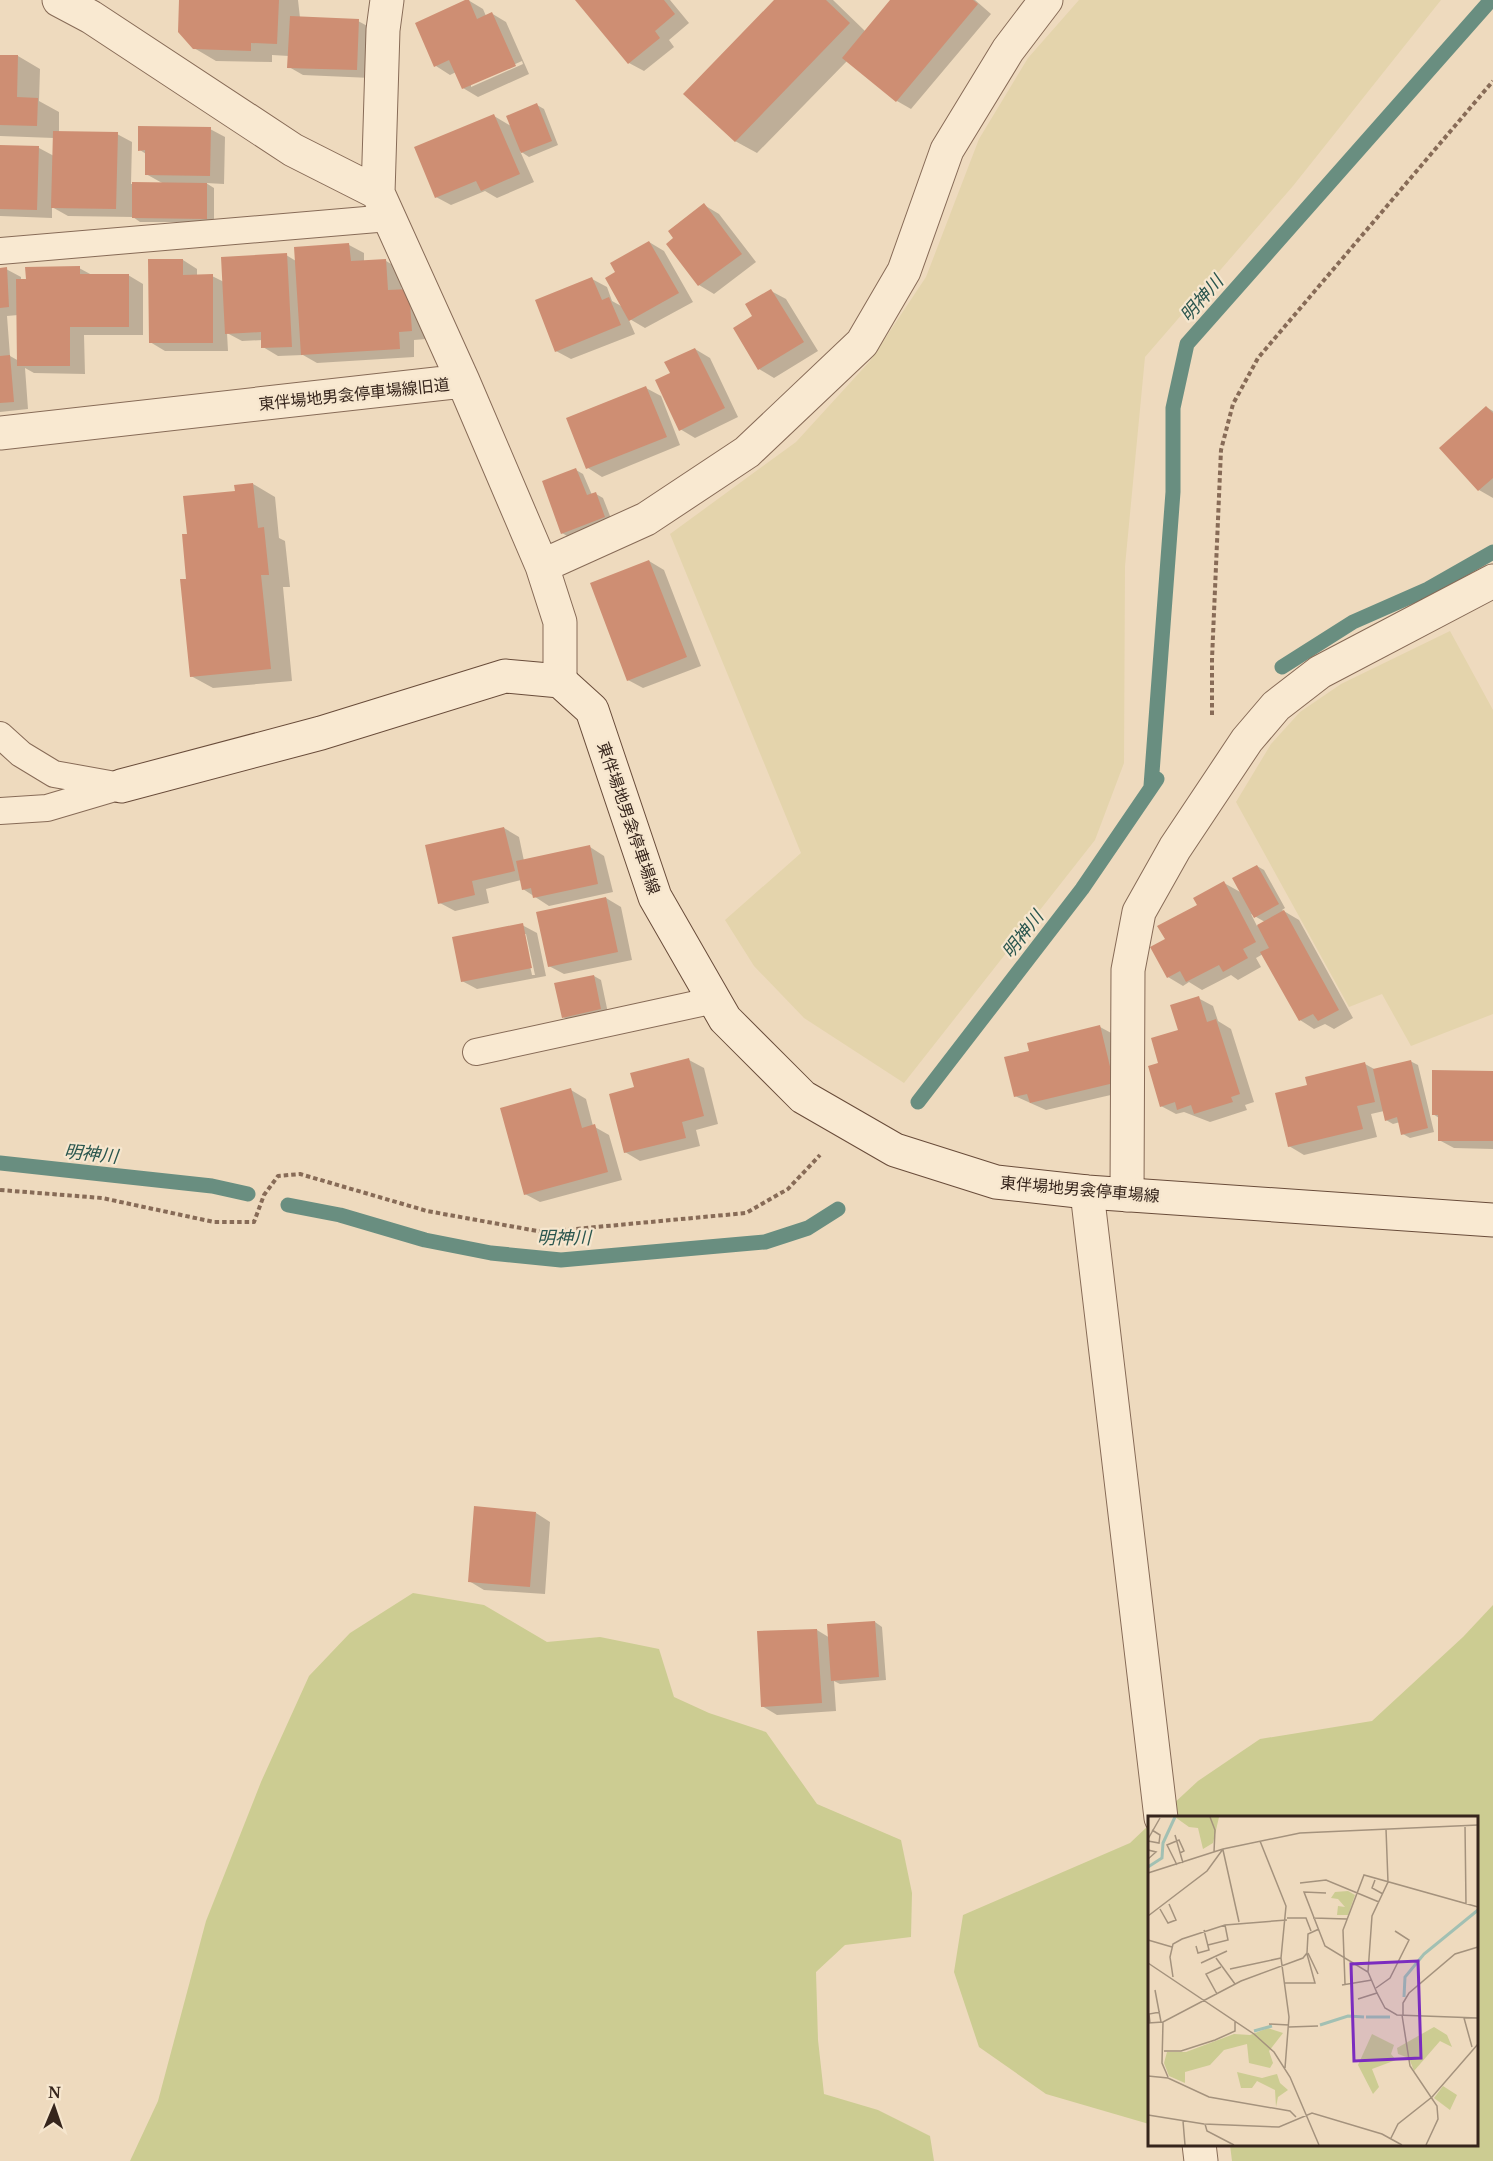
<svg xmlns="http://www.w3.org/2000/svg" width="1493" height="2161" font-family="'Noto Serif','Noto Sans JP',serif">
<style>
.farmland{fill:#e4d4ac}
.green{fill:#cccc92}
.shadow{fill:#0003;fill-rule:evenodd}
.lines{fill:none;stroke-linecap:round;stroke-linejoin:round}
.stream{stroke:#698e80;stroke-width:15}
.building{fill:#ce8e73}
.lane-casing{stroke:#876b57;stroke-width:28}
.street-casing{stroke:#876b57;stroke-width:35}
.secondary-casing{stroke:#694c3a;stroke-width:35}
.path{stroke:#876b57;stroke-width:4;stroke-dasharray:4.5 3;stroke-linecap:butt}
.lane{stroke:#f9e9d1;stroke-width:26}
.street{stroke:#f9e9d1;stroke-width:33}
.secondary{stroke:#f9e9d1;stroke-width:33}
.labels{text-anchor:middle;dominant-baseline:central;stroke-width:4.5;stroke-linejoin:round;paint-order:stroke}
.street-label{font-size:16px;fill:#36251c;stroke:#f6e6ce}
.water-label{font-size:18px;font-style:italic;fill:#2a564e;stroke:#f6e6ce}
.inset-river{fill:none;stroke:#a2c0b3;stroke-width:3}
.inset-road{fill:none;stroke:#a4927d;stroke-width:1.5}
.view{fill:#7b2cbf;fill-opacity:0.15;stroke:#7b2cbf;stroke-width:3}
.inset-edge{fill:none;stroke:#36251c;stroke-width:3}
</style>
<rect width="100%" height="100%" fill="#eedabe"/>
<path class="farmland" d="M 1079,0 L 1441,0 L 1293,186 L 1145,357 L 1125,566 L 1124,763 L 1095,840 L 904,1083 L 804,1018 L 754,966 L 725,920 L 801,853 L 670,534 L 796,442 L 870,361 L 926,277 L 979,139 L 1028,58 Z
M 1450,631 L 1493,710 L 1493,1014 L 1411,1046 L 1382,994 L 1349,1007 L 1236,802 L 1271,744 L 1300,712 L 1341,684 Z"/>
<path class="green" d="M 413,1593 L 484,1605 L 547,1642 L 600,1637 L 659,1649 L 674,1697 L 709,1713 L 766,1732 L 817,1804 L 901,1840 L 912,1893 L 911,1937 L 845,1945 L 816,1972 L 818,2040 L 824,2094 L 878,2110 L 930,2136 L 934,2161 L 130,2161 L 158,2101 L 206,1921 L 261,1782 L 309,1676 L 350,1633 Z
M 1493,1605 L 1493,2161 L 1232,2161 L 1230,2145 L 1476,2144 L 1476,1818 L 1158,1818 L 1198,1781 L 1260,1739 L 1372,1721 L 1463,1637 Z
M 1149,1825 L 1149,2124 L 1046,2094 L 979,2047 L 954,1972 L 963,1915 L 1130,1843 Z"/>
<path class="shadow" d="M 181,0 L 298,0 L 300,18 L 358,21 L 373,29 L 371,78 L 303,75 L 289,67 L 289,56 L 272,55 L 272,62 L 216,61 L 194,48 Z
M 468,0 L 483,9 L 486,16 L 491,13 L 506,22 L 529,74 L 478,97 L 463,88 L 456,72 L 450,75 L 436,66 ZM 522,61 L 523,64 L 471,87 L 471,84 Z
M 577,0 L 670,0 L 689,23 L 669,40 L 674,47 L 644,71 L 629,63 Z
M 776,0 L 833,0 L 866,32 L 892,0 L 975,0 L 991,14 L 911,109 L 897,101 L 848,60 L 757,153 L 735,141 Z
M 0,56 L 18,56 L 40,69 L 39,101 L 59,112 L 59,132 L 117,134 L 132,142 L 131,184 L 164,184 L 146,174 L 146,154 L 140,150 L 210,129 L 225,137 L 224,184 L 206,183 L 214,188 L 214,222 L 140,222 L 133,217 L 68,216 L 52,207 L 52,218 L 0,216 L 0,147 L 39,148 L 54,156 L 54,138 L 0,136 Z
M 537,105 L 544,109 L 558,145 L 529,157 L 520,151 L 534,182 L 497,198 L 485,191 L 451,205 L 436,197 L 494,116 L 511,126 Z
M 704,205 L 719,214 L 756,262 L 714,294 L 699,285 L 668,244 Z
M 649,242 L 664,251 L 693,302 L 645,328 L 628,318 L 635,334 L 571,359 L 556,351 L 592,279 L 607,287 L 612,301 L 623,307 L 617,273 Z
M 349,245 L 364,253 L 364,262 L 386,261 L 400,269 L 402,291 L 409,291 L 426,339 L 414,340 L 414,357 L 317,363 L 303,355 L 278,356 L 263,347 L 263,340 L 242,341 L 227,333 L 228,351 L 165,351 L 150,342 L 183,260 L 197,269 L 197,276 L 212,276 L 224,282 L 286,255 L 296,261 Z
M 79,268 L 92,275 L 128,275 L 143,284 L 143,335 L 84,335 L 85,374 L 34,373 L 25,368 L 28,409 L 0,412 L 0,269 L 6,269 L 21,277 L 21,281 ZM 18,315 L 19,361 L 10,356 L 7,316 Z
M 771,291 L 786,299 L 818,351 L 774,378 L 759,369 L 735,328 L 754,317 Z
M 695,349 L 710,358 L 738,417 L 695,438 L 680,429 L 672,374 Z
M 646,388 L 661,396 L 680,445 L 602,477 L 588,468 Z
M 1486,407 L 1493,411 L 1493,498 L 1479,490 Z
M 576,470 L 583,474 L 592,495 L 596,494 L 603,498 L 612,521 L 569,537 L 562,533 Z
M 253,484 L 275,497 L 279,538 L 285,541 L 290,587 L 283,587 L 292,681 L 213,688 L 191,676 L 188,535 L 237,492 Z
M 649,561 L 664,570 L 701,666 L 643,688 L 628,680 Z
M 504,828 L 519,837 L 524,861 L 590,847 L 604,856 L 613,892 L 549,906 L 523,889 L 521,880 L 486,889 L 489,903 L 455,911 L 440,903 Z
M 1257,866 L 1264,870 L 1285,908 L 1282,910 L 1299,920 L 1353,1018 L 1334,1029 L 1325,1024 L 1314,1029 L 1300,1020 L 1263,954 L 1256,958 L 1261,967 L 1238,980 L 1231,975 L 1202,990 L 1189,982 L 1183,986 L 1168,977 L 1167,940 L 1224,883 L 1242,893 ZM 1251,914 L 1265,922 L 1257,926 Z
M 606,898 L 621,907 L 632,960 L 564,974 L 549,966 Z
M 522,925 L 537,933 L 546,976 L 477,989 L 462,981 ZM 523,934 L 526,934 L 535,975 L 532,975 Z
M 594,976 L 601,980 L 608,1013 L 570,1021 L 563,1017 Z
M 1198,998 L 1213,1006 L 1218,1021 L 1231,1029 L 1254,1102 L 1245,1105 L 1247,1110 L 1210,1122 L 1184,1112 L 1176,1114 L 1161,1106 L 1160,1064 Z
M 1100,1027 L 1115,1035 L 1128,1091 L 1046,1110 L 1015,1096 L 1030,1052 Z
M 689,1060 L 704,1068 L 718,1124 L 696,1130 L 700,1146 L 640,1161 L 625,1152 L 636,1088 Z
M 1410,1061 L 1418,1065 L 1434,1132 L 1410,1138 L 1403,1134 L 1400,1122 L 1393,1124 L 1386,1120 L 1384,1111 L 1371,1114 L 1377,1137 L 1304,1155 L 1289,1146 L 1309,1086 L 1365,1064 L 1376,1070 Z
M 1493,1072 L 1493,1149 L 1454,1148 L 1439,1140 L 1439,1118 L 1433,1114 Z
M 571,1090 L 586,1099 L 593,1126 L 609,1135 L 622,1180 L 540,1202 L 525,1194 Z
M 536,1513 L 550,1522 L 545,1594 L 484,1590 L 469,1581 Z
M 875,1622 L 882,1627 L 886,1680 L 840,1684 L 834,1681 L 836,1711 L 777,1715 L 762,1706 L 817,1630 L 830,1638 Z"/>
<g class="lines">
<path class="stream" d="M 1282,667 L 1353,622 L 1428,589 L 1493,552
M 1151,786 L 1173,492 L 1173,408 L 1187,344 L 1491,0
M 918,1102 L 1082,889 L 1157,779
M 0,1163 L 212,1186 L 248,1194
M 288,1205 L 340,1215 L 425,1240 L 491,1253 L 561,1260 L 765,1242 L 808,1228 L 838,1209"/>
</g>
<path class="building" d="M 179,0 L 279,0 L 277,44 L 251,43 L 251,51 L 193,49 L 178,32 Z
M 465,0 L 469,0 L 477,19 L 492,12 L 516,66 L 462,89 L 449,60 L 434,67 L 415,23 Z
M 575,0 L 664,0 L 675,14 L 655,31 L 660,38 L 628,64 Z
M 774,0 L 826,0 L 850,23 L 735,142 L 683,94 Z
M 890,0 L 973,0 L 978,4 L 896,102 L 842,58 Z
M 290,16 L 359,19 L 357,70 L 287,68 Z
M 0,55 L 18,55 L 17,97 L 38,98 L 37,126 L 0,125 Z
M 537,103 L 552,141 L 521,153 L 506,116 Z
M 494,114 L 520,174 L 481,191 L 476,181 L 435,198 L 414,147 Z
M 138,126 L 211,127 L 210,176 L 145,175 L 145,150 L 138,151 Z
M 53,131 L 118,132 L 116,209 L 51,208 Z
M 0,145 L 39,146 L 37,210 L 0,209 Z
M 132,182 L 207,183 L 207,219 L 132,218 Z
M 704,203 L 742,254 L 698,286 L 666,244 L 673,238 L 668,231 Z
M 649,241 L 679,293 L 629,321 L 605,278 L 615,272 L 610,263 Z
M 349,243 L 351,261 L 386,259 L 388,290 L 409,289 L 412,331 L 399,332 L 400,349 L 301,355 L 294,247 Z
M 287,253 L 292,347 L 261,348 L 261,332 L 225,334 L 221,257 Z
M 148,259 L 183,259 L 183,275 L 213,274 L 213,343 L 149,343 Z
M 80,266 L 80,274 L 129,274 L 129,327 L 70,327 L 70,366 L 17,366 L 16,279 L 26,279 L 25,267 Z
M 7,267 L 9,307 L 0,308 L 0,268 Z
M 592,277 L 602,300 L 609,297 L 621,325 L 555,352 L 535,300 Z
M 771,289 L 804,342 L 758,370 L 733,328 L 752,316 L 745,304 Z
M 695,348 L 725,408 L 679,431 L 655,380 L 670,373 L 664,362 Z
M 10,355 L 14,402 L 0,403 L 0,356 Z
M 646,386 L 667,437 L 586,469 L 566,418 Z
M 1486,406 L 1493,413 L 1493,478 L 1478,491 L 1439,448 Z
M 576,468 L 587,495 L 596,492 L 605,517 L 561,534 L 542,481 Z
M 253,483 L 258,528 L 264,527 L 269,575 L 261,575 L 271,669 L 190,677 L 180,579 L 186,579 L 182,534 L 187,534 L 183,496 L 235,491 L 234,485 Z
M 649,560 L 687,657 L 627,681 L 590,583 Z
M 504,827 L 515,871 L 472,881 L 475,895 L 438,904 L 425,845 Z
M 590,845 L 598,884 L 533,898 L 531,888 L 522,890 L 516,861 Z
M 1257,865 L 1279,904 L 1254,918 L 1232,878 Z
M 1224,881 L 1256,942 L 1243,949 L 1248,958 L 1223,972 L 1219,965 L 1186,982 L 1180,971 L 1167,978 L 1150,947 L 1165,939 L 1157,926 L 1197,905 L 1193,898 Z
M 606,897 L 618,952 L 548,967 L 536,912 Z
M 1284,910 L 1339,1010 L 1318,1021 L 1313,1014 L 1299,1021 L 1260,952 L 1269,948 L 1257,925 Z
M 523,923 L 532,968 L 461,982 L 452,937 Z
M 594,975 L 601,1009 L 562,1018 L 554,983 Z
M 1199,996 L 1207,1022 L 1216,1019 L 1240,1094 L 1231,1097 L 1233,1102 L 1194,1114 L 1191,1105 L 1177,1110 L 1175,1102 L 1160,1107 L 1148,1066 L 1158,1063 L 1151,1038 L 1178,1030 L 1170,1005 Z
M 1100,1025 L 1114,1083 L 1030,1103 L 1027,1094 L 1014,1097 L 1004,1057 L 1029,1051 L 1027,1043 Z
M 689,1058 L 704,1116 L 682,1122 L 686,1138 L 624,1153 L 609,1094 L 634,1087 L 630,1073 Z
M 1411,1060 L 1428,1128 L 1401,1135 L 1397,1117 L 1385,1121 L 1373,1069 Z
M 1365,1062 L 1375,1102 L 1357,1106 L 1363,1129 L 1288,1147 L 1275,1093 L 1307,1085 L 1305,1077 Z
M 1432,1070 L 1493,1071 L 1493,1141 L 1438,1141 L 1438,1115 L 1432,1115 Z
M 571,1088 L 582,1128 L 595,1124 L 608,1172 L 524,1195 L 500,1108 Z
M 474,1506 L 536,1512 L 530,1587 L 468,1582 Z
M 875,1621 L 879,1677 L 831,1681 L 827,1624 Z
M 817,1629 L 822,1703 L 761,1707 L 757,1631 Z"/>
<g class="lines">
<defs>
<path id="lane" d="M 0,251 L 389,218
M 0,735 L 21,754 L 54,774 L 121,786
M 0,811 L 47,808 L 118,787
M 476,1052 L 715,1000"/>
<path id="street" d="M 59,0 L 91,17 L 293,150 L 378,193 L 463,381 L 542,566 L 560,622 L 560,681
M 378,193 L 383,30 L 387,0
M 0,433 L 463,381
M 542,566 L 646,519 L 747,452 L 862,343 L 904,271 L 947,150 L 1008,50 L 1046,0
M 1087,1192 L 1161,1818
M 1127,1195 L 1128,970 L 1139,912 L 1175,848 L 1247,740 L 1276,706 L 1320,672 L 1493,581
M 1199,2144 L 1201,2161"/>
<path id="secondary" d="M 121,786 L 321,733 L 505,676 L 560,681 L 592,710 L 655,897 L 725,1019 L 803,1097 L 895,1150 L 996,1182 L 1087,1192 L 1493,1220"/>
</defs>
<use href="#lane" class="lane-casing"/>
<use href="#street" class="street-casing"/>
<use href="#secondary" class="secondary-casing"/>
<path class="path" d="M 1212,715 L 1212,659 L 1221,450 L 1233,404 L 1258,358 L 1493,81
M 0,1190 L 102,1198 L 214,1222 L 254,1222 L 264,1195 L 278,1176 L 300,1174 L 427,1211 L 543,1232 L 746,1213 L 788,1189 L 820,1155"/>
<use href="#lane" class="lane"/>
<use href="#street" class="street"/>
<use href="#secondary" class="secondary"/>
</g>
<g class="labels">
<g class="street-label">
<text transform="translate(354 394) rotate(-6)">東伴場地男衾停車場線旧道</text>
<text transform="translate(629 818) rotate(71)">東伴場地男衾停車場線</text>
<text transform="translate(1080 1189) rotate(5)">東伴場地男衾停車場線</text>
</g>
<g class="water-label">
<text transform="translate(1201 298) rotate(-49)">明神川</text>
<text transform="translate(1022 934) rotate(-52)">明神川</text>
<text transform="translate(91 1153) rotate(6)">明神川</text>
<text x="564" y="1237">明神川</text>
</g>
</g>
<g transform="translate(1148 1816)">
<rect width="330" height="330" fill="#eedabe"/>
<path d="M 27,1 L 71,1 L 65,27 L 55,33 L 50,12 L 41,11 ZM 200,75 L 207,79 L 200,99 L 189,99 L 190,90 L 197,91 L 190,83 L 183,82 L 187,76 ZM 286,211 L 299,219 L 304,231 L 292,225 L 266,255 L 261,242 L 250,238 L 249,232 ZM 120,212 L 135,217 L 121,235 L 125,247 L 122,252 L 101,247 L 99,228 L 76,234 L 62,249 L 37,256 L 37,267 L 21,260 L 16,247 L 19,236 L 38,236 L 86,218 L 102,219 ZM 224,218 L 246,229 L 243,238 L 248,244 L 224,253 L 231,271 L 225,278 L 210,249 ZM 89,256 L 114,262 L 129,258 L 132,267 L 140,274 L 130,281 L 128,291 L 127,274 L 109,265 L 104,272 L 93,272 ZM 295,270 L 309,279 L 302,294 L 286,282 Z" fill="#cccc92"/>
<path class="inset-river" d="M 0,51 L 14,42 L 15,27 L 27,1M 256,181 L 257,161 L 276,138 L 330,94M 218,201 L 242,201M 172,209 L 200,200 L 216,201M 106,215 L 124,210"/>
<path class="inset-road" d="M 62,1 L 67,14 L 66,36M 317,9 L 318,89M 27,19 L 35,47M 0,23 L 12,2M 0,25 L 11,27 L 12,19 L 4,14M 112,25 L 138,90 L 133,142 L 141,201 L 137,252M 0,34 L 8,36 L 0,43M 75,34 L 91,106M 29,49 L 19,29 L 31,24 L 36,35 L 32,37M 0,57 L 75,33 L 152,17 L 330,9M 227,64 L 224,72 L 235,78M 152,67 L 178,64 L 231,86M 178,77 L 156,76 L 177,130 L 220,156 L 229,177M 12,93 L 20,107 L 28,104 L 21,88M 0,100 L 59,55 L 75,33M 139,102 L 158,102 L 163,115M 165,102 L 199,103M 0,124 L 24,131M 60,129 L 80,124 L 77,109M 48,130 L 50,137 L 61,134 L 56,114M 160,137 L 170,158M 68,142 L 87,168M 0,147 L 106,218 L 126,236 L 142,261 L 171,329M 53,147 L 79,135M 82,153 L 133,142M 220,156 L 224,100 L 240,66 L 238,13M 25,161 L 22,141 L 25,128 L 34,123 L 77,109 L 139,104M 136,167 L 167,167 L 159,138M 197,168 L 195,114 L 216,59 L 330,91M 194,169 L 224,164M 228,172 L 242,162 L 261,124 L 247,115M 7,174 L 13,206M 69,178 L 58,158 L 73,151M 210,183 L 229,177 L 237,192 L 249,199 L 330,202M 254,199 L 262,250 L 289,290 L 290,303 L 278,329M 255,199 L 255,187 L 261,177 L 307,138 L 330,131M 316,202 L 324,231M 15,206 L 14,247 L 20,261M 0,207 L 15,206 L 93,165 L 155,142 L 159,137 L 160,118 L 171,113M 2,207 L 1,198 L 12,196M 121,208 L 141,209M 141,211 L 170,210M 16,235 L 33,235 L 67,224 L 87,215 L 87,206M 0,260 L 20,262 L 61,281 L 142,295 L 148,301M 0,299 L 56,308 L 131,311 L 164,297 L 234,318 L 254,329M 35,305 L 37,329M 57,308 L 59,315 L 86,329M 243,322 L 250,308 L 284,281 L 330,228"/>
<path class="view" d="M 270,145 L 273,242 L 206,245 L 203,148 Z"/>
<rect width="330" height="330" class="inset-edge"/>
</g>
<g transform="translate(54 2107) rotate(2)" stroke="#f6e6ce" stroke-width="4.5" paint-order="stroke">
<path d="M0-4.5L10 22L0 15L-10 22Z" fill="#36251c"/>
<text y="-9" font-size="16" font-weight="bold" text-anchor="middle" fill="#36251c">N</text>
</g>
</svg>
